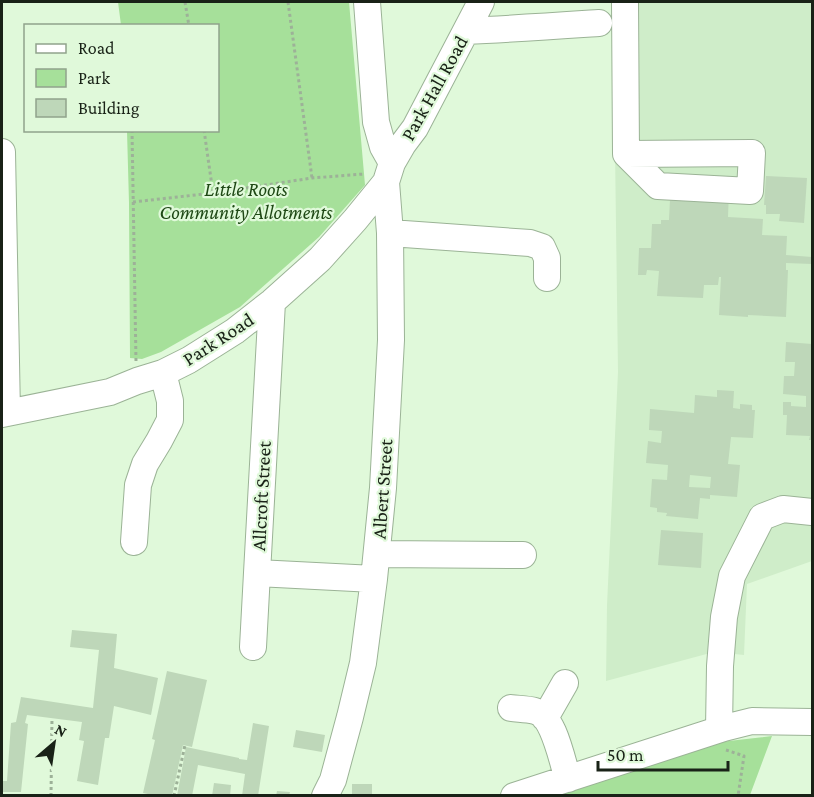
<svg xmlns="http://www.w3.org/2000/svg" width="814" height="797" font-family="'Crimson Pro',serif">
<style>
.built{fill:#cfedc9}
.green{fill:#a6e09a}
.building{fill:#bed7b9;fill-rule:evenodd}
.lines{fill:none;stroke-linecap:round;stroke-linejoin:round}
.minor-casing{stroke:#9bb396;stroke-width:28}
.path{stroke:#9db198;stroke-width:3;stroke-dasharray:3 3;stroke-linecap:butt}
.minor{stroke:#fff;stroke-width:26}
.labels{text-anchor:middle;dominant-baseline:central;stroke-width:4.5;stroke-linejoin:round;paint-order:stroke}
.street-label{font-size:20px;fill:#192217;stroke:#e0f9da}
.park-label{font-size:20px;font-style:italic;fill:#1e4815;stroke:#e0f9da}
</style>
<rect width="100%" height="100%" fill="#e0f9da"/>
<path class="built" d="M 613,2 L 812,2 L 812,561 L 747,584 L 744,655 L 714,652 L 606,681 L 607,605 L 618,372 Z"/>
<path class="green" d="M 118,2 L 349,2 L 365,185 L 319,237 L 240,307 L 161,352 L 142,359 L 130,358 L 129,203 L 127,131 L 218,130 L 218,26 L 121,25 Z
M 772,736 L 750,795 L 556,796 L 720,742 Z"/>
<path class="building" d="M 766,176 L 807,178 L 804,223 L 779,221 L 780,214 L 766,214 L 766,205 L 764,205 Z
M 729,190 L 728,217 L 763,219 L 762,235 L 787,236 L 786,255 L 812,257 L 812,264 L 786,263 L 786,270 L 788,270 L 786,317 L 748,315 L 748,317 L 719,315 L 721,277 L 719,277 L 718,285 L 704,285 L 703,298 L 657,296 L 659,271 L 647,270 L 646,275 L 638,275 L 639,248 L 651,248 L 652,224 L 661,224 L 661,220 L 669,220 L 670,199 Z
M 786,342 L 812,344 L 811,408 L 812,408 L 812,440 L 809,440 L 810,436 L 786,435 L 787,415 L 783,415 L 783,402 L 791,402 L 791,406 L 806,407 L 806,396 L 783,394 L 784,376 L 794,376 L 795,362 L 785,362 Z
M 717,390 L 734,391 L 733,408 L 740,409 L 740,404 L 752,405 L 752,410 L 755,410 L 753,438 L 731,437 L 728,464 L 740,465 L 737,497 L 710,495 L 710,499 L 700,498 L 698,519 L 666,516 L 667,513 L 657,512 L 657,508 L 650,507 L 652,479 L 667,480 L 668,465 L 646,463 L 648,441 L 661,443 L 662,431 L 649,430 L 650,409 L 694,413 L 695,395 L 717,397 ZM 690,475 L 711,477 L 710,488 L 689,487 Z
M 661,530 L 703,533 L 701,568 L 658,565 Z
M 72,630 L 117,634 L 114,668 L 158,678 L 151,715 L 114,706 L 109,738 L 105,738 L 98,785 L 77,781 L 84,741 L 79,740 L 82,722 L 27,715 L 25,723 L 28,724 L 21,792 L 2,792 L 2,781 L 7,781 L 11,723 L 16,722 L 21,697 L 93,708 L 99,650 L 70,647 Z
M 167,671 L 207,680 L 192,747 L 183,745 L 172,796 L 157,796 L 143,793 L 155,740 L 152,739 Z
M 253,723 L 269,726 L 258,796 L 242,796 L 245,774 L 198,765 L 192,796 L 177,796 L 186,747 L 239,758 L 239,759 L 247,760 Z
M 296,730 L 325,735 L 322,752 L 293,747 Z
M 214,783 L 231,785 L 230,796 L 212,796 Z
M 352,784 L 372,784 L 372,796 L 352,796 Z
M 277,791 L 290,792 L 289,796 L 276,796 Z"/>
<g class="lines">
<defs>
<path id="minor" d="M 367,2 L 376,122 L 383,147 L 392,163
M 625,2 L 626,154 L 658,186 L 750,191 L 752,153 L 626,154
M 466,31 C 510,29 554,26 599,23
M 2,152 L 7,413
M 390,233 L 530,243 L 542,247 L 547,258 L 547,278
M 272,302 L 257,573 L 374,579
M 2,414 L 110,392 L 137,381 L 163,373 L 189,360 L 235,331 L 272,302 L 320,259 L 355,220 L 386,182
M 134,542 L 138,485 L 145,464 L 159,441 L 170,420 L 170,401 L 163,373
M 377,554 L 523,555
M 253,647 L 257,573
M 511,708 C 518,709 527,709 535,711 C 554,716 562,761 568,779
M 545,718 L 565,683
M 719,729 L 720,666 L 724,617 L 732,576 L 762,517 L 783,509 L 812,512
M 325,796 L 333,780 L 350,717 L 363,663 L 374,579 L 383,488 L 391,340 L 390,233 L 386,182 L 392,163 L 403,144 L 415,128 L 481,2
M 514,796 L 724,728 L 752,721 L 812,722"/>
</defs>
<use href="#minor" class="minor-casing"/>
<path class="path" d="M 185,2 L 189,26
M 288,2 L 312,178
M 132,130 L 136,361
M 204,130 L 213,193
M 133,202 L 213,193 L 312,178 L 364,174
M 726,750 L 744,756 L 738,796
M 51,796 L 52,718
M 156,796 L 156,795
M 174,796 L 185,745"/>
<use href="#minor" class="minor"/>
</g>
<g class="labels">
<g class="street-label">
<text transform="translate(434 88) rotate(-61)">Park Hall Road</text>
<text transform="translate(218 339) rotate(-33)">Park Road</text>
<text transform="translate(382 489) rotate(-86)">Albert Street</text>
<text transform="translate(261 496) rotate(-87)">Allcroft Street</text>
</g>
<g class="park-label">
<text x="246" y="189">Little Roots<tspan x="246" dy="23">Community Allotments</tspan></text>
</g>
</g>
<rect width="814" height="797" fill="none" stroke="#192217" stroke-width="6"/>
<rect x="24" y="24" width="195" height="108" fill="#e0f9da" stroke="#90a38c" stroke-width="1.5"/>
<rect x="36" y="44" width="30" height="9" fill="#ffffff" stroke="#90a38c" stroke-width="1.5"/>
<text x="78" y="54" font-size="18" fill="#192217">Road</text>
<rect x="36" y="69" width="30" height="18" fill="#a6e09a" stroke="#90a38c" stroke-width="1.5"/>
<text x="78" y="84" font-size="18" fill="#192217">Park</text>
<rect x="36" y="99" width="30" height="18" fill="#bed7b9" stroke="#90a38c" stroke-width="1.5"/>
<text x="78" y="114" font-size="18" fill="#192217">Building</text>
<g transform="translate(54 743) rotate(29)" stroke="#e0f9da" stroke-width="4.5" paint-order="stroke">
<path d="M0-4.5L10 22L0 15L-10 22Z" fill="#192217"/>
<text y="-9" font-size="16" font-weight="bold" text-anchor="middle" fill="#192217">N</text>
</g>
<path d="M598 761v9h130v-9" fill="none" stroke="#192217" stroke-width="3"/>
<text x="607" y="761" font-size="18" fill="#192217" stroke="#e0f9da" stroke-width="4.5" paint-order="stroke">50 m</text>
</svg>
